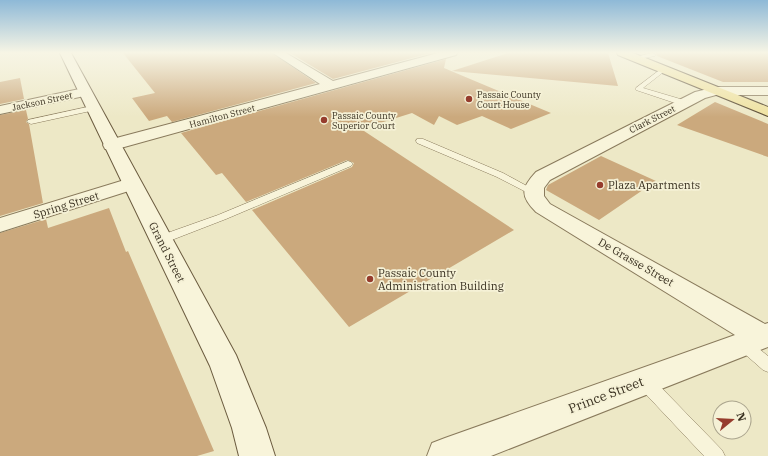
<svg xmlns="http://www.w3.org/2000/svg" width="768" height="456" font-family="'IBM Plex Serif',serif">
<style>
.building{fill:#cba97d}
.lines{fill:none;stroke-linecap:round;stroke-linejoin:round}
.lane-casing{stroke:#897a5c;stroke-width:1}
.street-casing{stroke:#897a5c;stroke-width:2}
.secondary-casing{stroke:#6b5b3f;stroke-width:2}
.primary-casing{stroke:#574830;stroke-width:2}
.lane{fill:#f8f4da;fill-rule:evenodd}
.street{fill:#f8f4da;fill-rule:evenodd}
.secondary{fill:#f8f4da;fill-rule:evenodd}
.primary{fill:#efe2a0;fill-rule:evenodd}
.poi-dot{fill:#963c2d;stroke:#f5f1d6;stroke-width:1.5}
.labels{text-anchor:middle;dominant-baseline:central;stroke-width:3.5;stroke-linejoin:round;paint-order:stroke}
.far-poi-label{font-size:9px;fill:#393020;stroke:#f5f1d6;text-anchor:start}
.far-street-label{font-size:9px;fill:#393020;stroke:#f5f1d6}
.poi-label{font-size:11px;fill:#393020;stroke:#f5f1d6;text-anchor:start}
.street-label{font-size:11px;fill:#393020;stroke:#f5f1d6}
.near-street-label{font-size:13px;fill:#393020;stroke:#f5f1d6}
</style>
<rect width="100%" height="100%" fill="#ede8c6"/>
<path class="building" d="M 123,53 L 272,53 L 316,83 L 172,122 L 167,116 L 149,121 L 132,98 L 155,93 Z
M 290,53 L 431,53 L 333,79 Z
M 508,53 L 608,53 L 618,86 L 452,71 Z
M 656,53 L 768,53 L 768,82 L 723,82 L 657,56 Z
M 446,59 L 444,68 L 551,113 L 511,129 L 482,116 L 457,125 L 439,116 L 434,125 L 412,113 L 361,129 L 514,230 L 349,327 L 252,210 L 352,167 L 354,163 L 347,160 L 246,202 L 222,173 L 216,175 L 181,133 Z
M 20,78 L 24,99 L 0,104 L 0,82 Z
M 715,102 L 768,124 L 768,157 L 677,125 Z
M 26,110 L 28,119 L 26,122 L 29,124 L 43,203 L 0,216 L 0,115 Z
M 601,156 L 656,181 L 599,220 L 546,190 L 548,185 Z
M 109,208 L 126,252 L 128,251 L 214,451 L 197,456 L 0,456 L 0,233 L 46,219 L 48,228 Z"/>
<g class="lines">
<defs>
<path id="lane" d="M 653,53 L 656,55 L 655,56 L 633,60 L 630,58 Z
M 661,69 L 666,70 L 643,88 L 687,101 L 687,105 L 681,105 L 636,90 L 636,88 Z
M 92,106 L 96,108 L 95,110 L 31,124 L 27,122 L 28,120 Z
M 417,139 L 423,139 L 503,173 L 538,192 L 533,195 L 530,194 L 497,177 L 417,143 L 416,141 Z
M 348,161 L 351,162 L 353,164 L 351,166 L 226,219 L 164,243 L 156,243 L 154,240 L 156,237 L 218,215 Z
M 743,338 L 748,340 L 768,356 L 768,372 L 763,370 L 738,348 L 736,344 L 738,340 Z
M 645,375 L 651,377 L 722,450 L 725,456 L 704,456 L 639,387 L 637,382 L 639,377 Z"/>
<path id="street" d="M 273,53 L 286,53 L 333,81 L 438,53 L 457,53 L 456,55 L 117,149 L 111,150 L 105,149 L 103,145 L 105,141 L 320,84 Z
M 716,87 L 768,87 L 768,95 L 716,95 L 705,98 L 550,180 L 544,188 L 544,196 L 550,204 L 765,324 L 768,323 L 768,347 L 491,456 L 427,456 L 432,443 L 445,438 L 735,335 L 536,212 C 520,196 521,188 536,172 L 695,92 Z
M 84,88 L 89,89 L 91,92 L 89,95 L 0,114 L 0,106 Z
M 131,178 L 138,180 L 141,184 L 138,188 L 0,232 L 0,218 Z"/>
<path id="secondary" d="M 60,53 L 71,53 L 236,355 L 266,428 L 275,456 L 239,456 L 232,428 L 210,366 Z"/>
<path id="primary" d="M 617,53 L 633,53 L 768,107 L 768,116 L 618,55 Z"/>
</defs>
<use href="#lane" class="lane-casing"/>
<use href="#street" class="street-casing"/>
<use href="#secondary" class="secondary-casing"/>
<use href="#primary" class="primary-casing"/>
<use href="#lane" class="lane"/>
<use href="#street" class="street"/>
<use href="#secondary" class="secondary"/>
<use href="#primary" class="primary"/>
</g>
<linearGradient id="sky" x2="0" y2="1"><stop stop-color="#8eb9d7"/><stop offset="0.45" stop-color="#f7f5e5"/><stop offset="1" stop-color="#f7f5e5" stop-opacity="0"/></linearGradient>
<rect width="768" height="117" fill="url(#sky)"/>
<g class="poi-dot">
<circle cx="469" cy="99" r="4"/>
<circle cx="324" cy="120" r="4"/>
<circle cx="600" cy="185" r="4"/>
<circle cx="370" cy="279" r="4"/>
</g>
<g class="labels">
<g class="far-poi-label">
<text x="477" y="94">Passaic County<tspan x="477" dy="10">Court House</tspan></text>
<text x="332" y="115">Passaic County<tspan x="332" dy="10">Superior Court</tspan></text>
</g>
<g class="far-street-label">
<text transform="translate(42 101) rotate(-12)">Jackson Street</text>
<text transform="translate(222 116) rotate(-15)">Hamilton Street</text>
<text transform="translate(652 119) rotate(-27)">Clark Street</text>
</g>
<g class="poi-label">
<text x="608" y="185">Plaza Apartments</text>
<text x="378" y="273">Passaic County<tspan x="378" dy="13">Administration Building</tspan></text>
</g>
<g class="street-label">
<text transform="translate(66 205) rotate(-17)">Spring Street</text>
<text transform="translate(167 252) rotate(63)">Grand Street</text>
<text transform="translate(636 262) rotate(30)">De Grasse Street</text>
</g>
<g class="near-street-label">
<text transform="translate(606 395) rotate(-21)">Prince Street</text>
</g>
</g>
<g transform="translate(732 420) rotate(72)"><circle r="19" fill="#f5f1d6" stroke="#aaa48d"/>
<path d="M0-3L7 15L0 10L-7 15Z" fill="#963c2d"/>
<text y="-6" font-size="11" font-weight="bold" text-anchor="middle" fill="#393020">N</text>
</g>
</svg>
